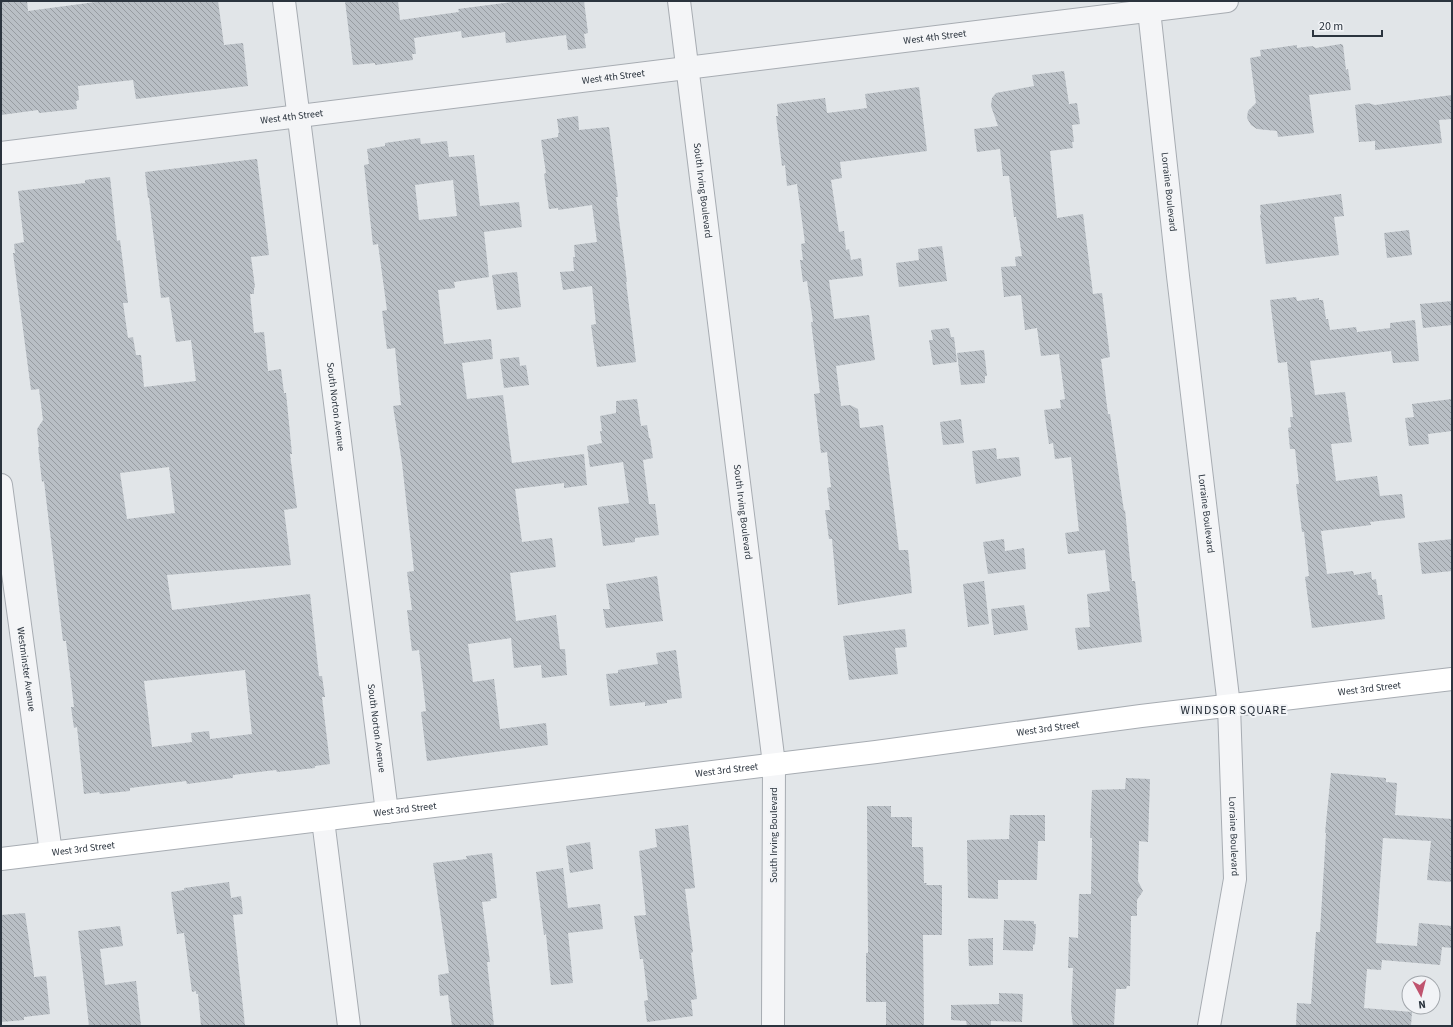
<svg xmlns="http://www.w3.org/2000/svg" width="1453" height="1027" font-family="'Source Sans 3',sans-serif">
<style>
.building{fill:url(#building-back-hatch);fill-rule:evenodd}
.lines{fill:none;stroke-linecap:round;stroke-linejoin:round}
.minor-casing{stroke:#a7acb2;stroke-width:24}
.secondary-casing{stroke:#a7acb2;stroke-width:24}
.minor{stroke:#f4f5f7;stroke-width:22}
.secondary{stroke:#fff;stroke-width:22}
.labels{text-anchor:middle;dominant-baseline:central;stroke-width:4;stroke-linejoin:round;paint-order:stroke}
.street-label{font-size:10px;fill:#2b343e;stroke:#f1f3f6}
.quarter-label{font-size:12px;letter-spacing:1px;fill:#1d252f;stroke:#f1f3f6}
</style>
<defs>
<pattern id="building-back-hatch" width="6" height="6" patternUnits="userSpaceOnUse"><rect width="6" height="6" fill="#b9bfc5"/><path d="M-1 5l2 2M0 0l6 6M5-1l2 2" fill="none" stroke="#979ca1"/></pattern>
</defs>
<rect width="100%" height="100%" fill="#e1e5e8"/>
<path class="building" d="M 1,1 L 27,1 L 28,11 L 103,1 L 218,1 L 224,45 L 243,43 L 248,86 L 136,99 L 133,80 L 78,86 L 79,100 L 76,101 L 77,109 L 39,113 L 38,110 L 1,115 Z
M 345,1 L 398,1 L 400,20 L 459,12 L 458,9 L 519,1 L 584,1 L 588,33 L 584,34 L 586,48 L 568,50 L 566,35 L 506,43 L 505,32 L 462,38 L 461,31 L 414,38 L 416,54 L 412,54 L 413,60 L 375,65 L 375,63 L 353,65 Z
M 1341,44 L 1343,45 L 1346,70 L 1348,69 L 1351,90 L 1309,95 L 1314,133 L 1278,137 L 1277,131 L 1257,129 L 1251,125 L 1247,118 L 1248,111 L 1256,103 L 1250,58 L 1261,56 L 1260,50 L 1297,45 L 1297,48 L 1312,46 L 1316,48 Z
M 1064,71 L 1069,104 L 1077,103 L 1080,124 L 1072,125 L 1074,142 L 1072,142 L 1073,148 L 1050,151 L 1057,218 L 1083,214 L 1093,294 L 1102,293 L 1110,357 L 1101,359 L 1108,414 L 1110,414 L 1120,484 L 1124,511 L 1125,510 L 1132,581 L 1135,581 L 1142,642 L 1078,650 L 1075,628 L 1090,627 L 1087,594 L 1110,591 L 1105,550 L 1068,554 L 1065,533 L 1079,531 L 1071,457 L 1055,459 L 1053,443 L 1049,444 L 1044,410 L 1061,408 L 1060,400 L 1065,399 L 1059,354 L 1041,356 L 1037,328 L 1025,330 L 1021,295 L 1004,297 L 1001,267 L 1016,266 L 1015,257 L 1022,256 L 1016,217 L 1014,217 L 1009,176 L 1003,176 L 1000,149 L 977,152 L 974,129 L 998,126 L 991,106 L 992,98 L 996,93 L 1034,86 L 1032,75 Z
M 919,87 L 927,151 L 840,162 L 842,178 L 831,180 L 839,232 L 844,231 L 846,250 L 849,249 L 851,260 L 861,258 L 863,276 L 829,280 L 834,319 L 869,315 L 875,360 L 836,366 L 841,406 L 850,405 L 858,409 L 860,428 L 883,425 L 899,550 L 908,550 L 912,593 L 838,605 L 832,539 L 829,539 L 825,510 L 830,510 L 827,488 L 831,487 L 827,452 L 821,453 L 814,394 L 820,393 L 811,322 L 813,322 L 807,281 L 803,282 L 800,260 L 803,260 L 801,244 L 805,243 L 797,184 L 787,186 L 785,165 L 782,166 L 776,116 L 778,116 L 777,104 L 825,98 L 827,113 L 867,108 L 865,94 Z
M 1452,95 L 1452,119 L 1439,120 L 1442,143 L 1375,150 L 1375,141 L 1359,142 L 1355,105 L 1368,103 L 1375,105 Z
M 578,116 L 579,130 L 609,127 L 618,197 L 616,197 L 627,282 L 626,282 L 636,362 L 597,367 L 591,325 L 596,324 L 592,286 L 563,290 L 560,272 L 574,271 L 573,257 L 575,257 L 574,245 L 597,242 L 592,205 L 558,210 L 558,208 L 549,209 L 544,174 L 546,173 L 541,140 L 558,137 L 558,133 L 559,133 L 557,119 Z
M 420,138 L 421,144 L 447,141 L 449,157 L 474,155 L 480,206 L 519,202 L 522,227 L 484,232 L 489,277 L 454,282 L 455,288 L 438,290 L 444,344 L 491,339 L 493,359 L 462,363 L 467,399 L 503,395 L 512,463 L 584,454 L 587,485 L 564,488 L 564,483 L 515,489 L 522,542 L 552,538 L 556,567 L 510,573 L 516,621 L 556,615 L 560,649 L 565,649 L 567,675 L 542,678 L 541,665 L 514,668 L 511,638 L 468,644 L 473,682 L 494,679 L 500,729 L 546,723 L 548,745 L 427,761 L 421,712 L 426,711 L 419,650 L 412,651 L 407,610 L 412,610 L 407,572 L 414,571 L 402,463 L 393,406 L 401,405 L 395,348 L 387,349 L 382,311 L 387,310 L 378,244 L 373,245 L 364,165 L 369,164 L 367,149 L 385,146 L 385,143 ZM 453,180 L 457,216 L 419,220 L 415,185 Z
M 257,159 L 269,255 L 251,257 L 255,287 L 254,288 L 254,294 L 250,294 L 254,333 L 264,332 L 268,371 L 281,369 L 284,393 L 286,393 L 292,454 L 290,454 L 297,508 L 284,510 L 291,565 L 167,575 L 172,610 L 310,594 L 319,676 L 322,676 L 325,697 L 322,697 L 330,764 L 315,766 L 315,768 L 277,772 L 276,770 L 233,775 L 233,778 L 187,784 L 186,781 L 130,788 L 130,791 L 100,794 L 99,792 L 84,794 L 77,727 L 74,728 L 71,707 L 74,707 L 66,641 L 63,641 L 44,481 L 42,482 L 38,447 L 39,447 L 37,429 L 43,420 L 39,389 L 31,390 L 13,253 L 15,253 L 14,244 L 24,242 L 18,191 L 85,183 L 85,180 L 110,177 L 117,241 L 120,240 L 128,303 L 123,303 L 128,338 L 133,337 L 136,355 L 141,355 L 144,387 L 196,381 L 191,340 L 176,342 L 169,297 L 161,298 L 149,198 L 148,198 L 145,172 ZM 169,467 L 175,513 L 127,519 L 120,473 ZM 245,670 L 252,734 L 210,739 L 209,731 L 191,733 L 192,742 L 152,747 L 144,681 Z
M 1341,194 L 1344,216 L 1334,217 L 1339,255 L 1266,264 L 1260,215 L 1261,214 L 1260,205 Z
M 1409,230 L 1412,255 L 1387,258 L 1384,233 Z
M 942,246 L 947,281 L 899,287 L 896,263 L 919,260 L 918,249 Z
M 517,272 L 521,307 L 497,310 L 492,275 Z
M 1296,297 L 1297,301 L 1319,298 L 1319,300 L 1323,300 L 1326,319 L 1328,319 L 1330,330 L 1356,327 L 1357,332 L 1390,328 L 1390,323 L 1415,320 L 1419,361 L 1393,363 L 1391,351 L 1310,361 L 1315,395 L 1345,392 L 1352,442 L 1331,444 L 1336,481 L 1377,476 L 1380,496 L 1402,494 L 1405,518 L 1370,522 L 1371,525 L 1321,531 L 1327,574 L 1353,571 L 1354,575 L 1371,572 L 1372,580 L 1376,579 L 1378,595 L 1382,595 L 1385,619 L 1312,628 L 1305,577 L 1309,576 L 1304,532 L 1302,532 L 1296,484 L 1299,484 L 1295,449 L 1290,449 L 1288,428 L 1291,427 L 1290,417 L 1293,417 L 1287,362 L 1278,363 L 1270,300 Z
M 1452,301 L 1452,325 L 1423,328 L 1420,304 Z
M 949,328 L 951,337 L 954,337 L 957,362 L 933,365 L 929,340 L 933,340 L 931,330 Z
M 984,350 L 987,376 L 985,376 L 985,383 L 961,385 L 957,353 Z
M 519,357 L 520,366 L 526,365 L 529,385 L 504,388 L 500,359 Z
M 637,399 L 641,426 L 647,425 L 649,438 L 650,438 L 653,458 L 643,460 L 649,504 L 655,504 L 659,535 L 635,538 L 635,542 L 603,546 L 598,507 L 629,503 L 623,462 L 590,467 L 587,446 L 602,443 L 600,431 L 602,431 L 600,416 L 616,413 L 616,401 Z
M 1452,399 L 1452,431 L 1428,434 L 1429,444 L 1409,446 L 1405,418 L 1414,417 L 1412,404 Z
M 961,419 L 964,443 L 943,445 L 940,422 Z
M 996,448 L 997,459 L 1019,457 L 1021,476 L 976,484 L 972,451 Z
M 1004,539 L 1005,551 L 1024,548 L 1026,569 L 988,574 L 983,542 Z
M 1452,539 L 1452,571 L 1422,574 L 1418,543 Z
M 657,576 L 663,621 L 606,628 L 603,609 L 610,609 L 606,584 Z
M 984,581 L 989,624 L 968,627 L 963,584 Z
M 1024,605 L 1028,630 L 994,635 L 991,609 Z
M 905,629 L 907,647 L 895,648 L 898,674 L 849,680 L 843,636 Z
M 676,650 L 682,698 L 667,700 L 667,703 L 645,706 L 645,702 L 610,706 L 606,674 L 618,673 L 618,670 L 658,664 L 656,653 Z
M 1331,773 L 1386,778 L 1386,782 L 1397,783 L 1395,815 L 1452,819 L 1452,882 L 1427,880 L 1431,841 L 1383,838 L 1376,943 L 1417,946 L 1419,923 L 1452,926 L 1452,948 L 1442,947 L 1440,965 L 1382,960 L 1381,970 L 1367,969 L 1364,1008 L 1412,1012 L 1411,1026 L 1296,1026 L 1297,1003 L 1311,1004 L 1316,932 L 1320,932 L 1326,833 L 1325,833 Z
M 1126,778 L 1150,779 L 1148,842 L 1139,841 L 1138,881 L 1143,891 L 1137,900 L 1137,916 L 1131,916 L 1130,986 L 1127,986 L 1126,989 L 1116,989 L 1114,1026 L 1073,1026 L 1071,1010 L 1073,968 L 1068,968 L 1069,937 L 1078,938 L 1079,894 L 1091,894 L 1092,838 L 1090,838 L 1092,790 L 1125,789 Z
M 867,806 L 891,806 L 891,817 L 912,817 L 912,847 L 923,847 L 924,883 L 927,883 L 926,885 L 942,885 L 942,935 L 923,935 L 924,1026 L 886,1026 L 886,1002 L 866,1002 L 866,953 L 868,953 Z
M 1010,815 L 1045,815 L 1045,841 L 1038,841 L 1037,880 L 998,880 L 998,899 L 968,898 L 967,840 L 1009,839 Z
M 688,825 L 695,888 L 685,889 L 693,952 L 691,953 L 697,999 L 691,1000 L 693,1016 L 647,1022 L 644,1001 L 648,1000 L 643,959 L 640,959 L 634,916 L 646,915 L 639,851 L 657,847 L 655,829 Z
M 590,842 L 593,869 L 570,873 L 566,846 Z
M 492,853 L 497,898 L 490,899 L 491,901 L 482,902 L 490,962 L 487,962 L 494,1026 L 452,1026 L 448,995 L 440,996 L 438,975 L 449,973 L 433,863 L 467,859 L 466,856 Z
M 563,868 L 568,908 L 600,904 L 603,929 L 568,933 L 573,983 L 551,985 L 546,934 L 544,935 L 536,872 Z
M 229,882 L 231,898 L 241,896 L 243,914 L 233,915 L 245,1026 L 201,1026 L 198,994 L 196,994 L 196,991 L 192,992 L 184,933 L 177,934 L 171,892 L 184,890 L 184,888 Z
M 25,913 L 34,975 L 34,977 L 46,976 L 50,1014 L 24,1017 L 24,1020 L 1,1022 L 1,915 Z
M 1004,920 L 1034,921 L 1034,924 L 1036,924 L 1035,944 L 1033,945 L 1033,951 L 1003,950 Z
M 120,926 L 123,946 L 100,949 L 105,985 L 136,981 L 141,1026 L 89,1026 L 78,931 Z
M 993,938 L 993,965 L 969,966 L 968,939 Z
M 999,993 L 1023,994 L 1022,1022 L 991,1021 L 991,1026 L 967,1026 L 966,1021 L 951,1020 L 951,1005 L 999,1004 Z"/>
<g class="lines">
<defs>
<g id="minor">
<path id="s1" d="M 284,1 L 387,812"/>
<path id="s2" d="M 679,1 L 774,764 L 773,1026"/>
<path id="s3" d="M 1148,1 L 1178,276 L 1229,706 L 1235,879 L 1209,1026"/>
<path id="s4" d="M 1,153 L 1227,1"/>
<path id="s5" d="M 1,485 L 51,853"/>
<path d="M 323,820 L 349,1026"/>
</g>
<g id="secondary">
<path id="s6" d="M 1,859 L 876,752 L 1141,716 L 1452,679"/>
</g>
</defs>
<use href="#minor" class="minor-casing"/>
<use href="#secondary" class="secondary-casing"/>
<use href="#minor" class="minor"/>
<use href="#secondary" class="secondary"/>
</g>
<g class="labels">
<g class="street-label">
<text stroke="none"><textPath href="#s4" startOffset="941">West 4th Street</textPath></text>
<text stroke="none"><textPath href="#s4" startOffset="617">West 4th Street</textPath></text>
<text stroke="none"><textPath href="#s4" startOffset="293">West 4th Street</textPath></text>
<text stroke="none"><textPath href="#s2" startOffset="191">South Irving Boulevard</textPath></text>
<text stroke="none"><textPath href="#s3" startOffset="192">Lorraine Boulevard</textPath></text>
<text stroke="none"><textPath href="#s1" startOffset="409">South Norton Avenue</textPath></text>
<text stroke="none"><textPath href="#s2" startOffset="515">South Irving Boulevard</textPath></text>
<text stroke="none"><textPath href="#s3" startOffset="516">Lorraine Boulevard</textPath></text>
<text stroke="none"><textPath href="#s5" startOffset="186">Westminster Avenue</textPath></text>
<text stroke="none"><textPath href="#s6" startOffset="1379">West 3rd Street</textPath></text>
<text stroke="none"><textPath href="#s1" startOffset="733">South Norton Avenue</textPath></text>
<text stroke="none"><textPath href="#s6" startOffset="1055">West 3rd Street</textPath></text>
<text stroke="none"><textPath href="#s6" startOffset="731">West 3rd Street</textPath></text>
<text stroke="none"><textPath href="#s6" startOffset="407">West 3rd Street</textPath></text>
<text transform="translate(774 835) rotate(-90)">South Irving Boulevard</text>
<text stroke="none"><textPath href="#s3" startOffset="840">Lorraine Boulevard</textPath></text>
<text stroke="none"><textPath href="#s6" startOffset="83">West 3rd Street</textPath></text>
</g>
<g class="quarter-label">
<text x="1234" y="710">WINDSOR SQUARE</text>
</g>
</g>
<rect width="1453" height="1027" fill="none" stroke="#2b343e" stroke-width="4"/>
<g transform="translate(1421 995) rotate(173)"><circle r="19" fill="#f1f3f6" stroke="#a2a7ac"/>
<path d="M0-3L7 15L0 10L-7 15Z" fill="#c0546f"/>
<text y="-6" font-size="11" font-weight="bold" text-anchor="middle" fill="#2b343e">N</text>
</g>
<path d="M1313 30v6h69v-6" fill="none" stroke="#2b343e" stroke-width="2"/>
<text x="1319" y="30" font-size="12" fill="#2b343e" stroke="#f1f3f6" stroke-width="3" paint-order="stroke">20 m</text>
</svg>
